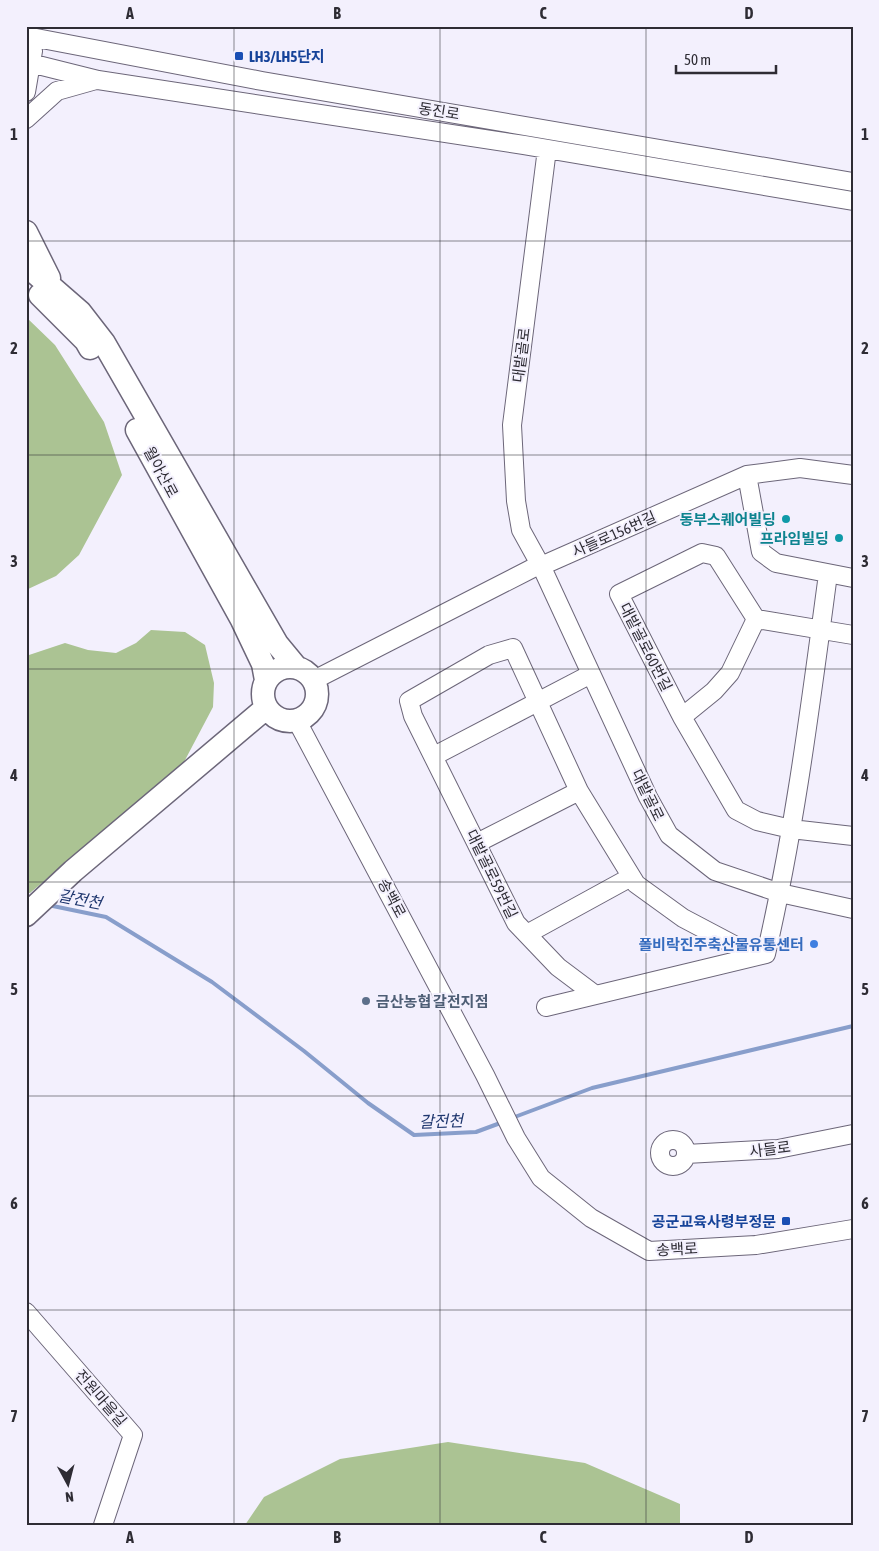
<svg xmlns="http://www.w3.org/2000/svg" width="879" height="1551" font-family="'Asap Condensed','Noto Sans KR',sans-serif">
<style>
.forest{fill:#abc393}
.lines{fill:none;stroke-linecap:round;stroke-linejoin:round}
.stream{stroke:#889ecb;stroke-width:4}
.minor-casing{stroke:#6c6679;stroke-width:20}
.major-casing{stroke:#6c6679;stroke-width:25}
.minor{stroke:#fff;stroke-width:18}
.major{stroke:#fff;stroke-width:22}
.grid{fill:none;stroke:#2e2c34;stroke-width:1;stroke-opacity:0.55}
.transit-dot{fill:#1a4fb4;stroke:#f3f0fd;stroke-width:2}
.culture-dot{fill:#0f9aa8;stroke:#f3f0fd;stroke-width:2}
.shop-dot{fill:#3f7fe0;stroke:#f3f0fd;stroke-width:2}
.service-dot{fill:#5c6f8a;stroke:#f3f0fd;stroke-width:2}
.labels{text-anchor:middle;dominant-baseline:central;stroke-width:4;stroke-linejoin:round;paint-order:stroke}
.transit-label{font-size:15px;font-weight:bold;fill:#164399;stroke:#f3f0fd;text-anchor:start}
.street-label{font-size:15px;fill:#2e2c34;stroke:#f3f0fd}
.culture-label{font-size:15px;font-weight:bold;fill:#0d838f;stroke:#f3f0fd;text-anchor:end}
.shop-label{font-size:15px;font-weight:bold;fill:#366cbe;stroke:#f3f0fd;text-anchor:end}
.service-label{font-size:15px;font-weight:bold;fill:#4e5e75;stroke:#f3f0fd;text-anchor:start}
.water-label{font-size:16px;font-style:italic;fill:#1e366e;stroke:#f3f0fd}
.neatline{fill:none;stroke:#2e2c34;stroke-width:2}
.grid-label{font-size:16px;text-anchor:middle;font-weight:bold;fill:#2e2c34}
</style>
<rect width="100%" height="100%" fill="#f3f0fd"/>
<path class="forest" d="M 26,317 L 55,345 L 104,422 L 122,475 L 79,555 L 56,576 L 26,590 Z
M 151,630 L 185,632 L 205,645 L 214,683 L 213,707 L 184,762 L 30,893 L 26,893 L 26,656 L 65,643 L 88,650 L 116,653 L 136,643 Z
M 448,1442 L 585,1463 L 680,1504 L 680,1525 L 245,1525 L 264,1497 L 340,1459 Z"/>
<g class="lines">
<path class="stream" d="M 48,905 L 106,917 L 212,982 L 304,1051 L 368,1103 L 414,1135 L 476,1132 L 503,1122
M 512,1118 L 592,1088 L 853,1026"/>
<defs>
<path id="minor" d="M 26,36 L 262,81 L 853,182
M 26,62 L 98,80 L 524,145 L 853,201
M 26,92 L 33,51
M 26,119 L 57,91 L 96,80
M 747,475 L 761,552 L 776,563 L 853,578
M 537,559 L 521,530 L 516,501 L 512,425 L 547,149
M 548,563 L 747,475 L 800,468 L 853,475
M 544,572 L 648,797 L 669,835 L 715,871 L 780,893 L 853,909
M 853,635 L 756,619 L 716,556 L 702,553 L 619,594 L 682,717 L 736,810 L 757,821 L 791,829 L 853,836
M 314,680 L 533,568
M 682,717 L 714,691 L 730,673 L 756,619
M 297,721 L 485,1075 L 516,1138 L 541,1178 L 591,1218 L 649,1251 L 756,1245 L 853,1229
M 434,756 L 591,674
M 477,843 L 579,791
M 527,934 L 631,877
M 594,994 L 558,967 L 516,923 L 413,716 L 409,701 L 489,655 L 513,648 L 579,791 L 636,884 L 683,918 L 755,956
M 546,1007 L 766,954 C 795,829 811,701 828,574
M660 1153a13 13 0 1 1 26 0a13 13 0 1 1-26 0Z
M 686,1154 L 778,1149 L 853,1134
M 26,1312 L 133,1435 L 103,1525"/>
<path id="major" d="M 26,232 L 49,278
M 26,265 L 80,312 L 104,343 L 277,644 L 296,667
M 40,295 L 86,341 L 90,348
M 137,430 L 242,620 L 263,664 L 266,680
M263 694a27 27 0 1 1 54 0a27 27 0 1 1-54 0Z
M 26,915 L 73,871 L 266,708"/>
</defs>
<use href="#minor" class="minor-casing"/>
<use href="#major" class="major-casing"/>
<use href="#minor" class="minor"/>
<use href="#major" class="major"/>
</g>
<path class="grid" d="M 234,26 L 234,1525M 440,26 L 440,1525M 646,26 L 646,1525M 26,241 L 853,241M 26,455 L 853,455M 26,669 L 853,669M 26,882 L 853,882M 26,1096 L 853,1096M 26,1310 L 853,1310"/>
<g class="transit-dot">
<rect x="234" y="51" width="10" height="10" rx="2.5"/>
<rect x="781" y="1216" width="10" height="10" rx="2.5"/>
</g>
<g class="culture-dot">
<circle cx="786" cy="519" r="5"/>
<circle cx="839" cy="538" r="5"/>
</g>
<circle class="shop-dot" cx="814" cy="944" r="5"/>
<circle class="service-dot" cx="366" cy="1001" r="5"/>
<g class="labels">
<g class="transit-label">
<text x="249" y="56">LH3/LH5단지</text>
<text x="776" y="1221" text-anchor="end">공군교육사령부정문</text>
</g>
<g class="street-label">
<text transform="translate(439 111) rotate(9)">동진로</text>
<text transform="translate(521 355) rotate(-83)">대밭골로</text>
<text transform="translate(161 472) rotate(62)">월아산로</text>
<text transform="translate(614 534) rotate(-24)">사들로156번길</text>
<text transform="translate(646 647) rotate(63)">대밭골로60번길</text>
<text transform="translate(648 795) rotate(64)">대밭골로</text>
<text transform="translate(492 874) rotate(64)">대밭골로59번길</text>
<text transform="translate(392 898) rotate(62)">송백로</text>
<text transform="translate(770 1149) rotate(-7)">사들로</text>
<text transform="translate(677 1249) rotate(-3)">송백로</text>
<text transform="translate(101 1398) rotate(49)">전원마을길</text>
</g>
<g class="culture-label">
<text x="776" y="519">동부스퀘어빌딩</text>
<text x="829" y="538">프라임빌딩</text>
</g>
<g class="shop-label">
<text x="804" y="944">폴비락진주축산물유통센터</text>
</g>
<g class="service-label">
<text x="376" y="1001">금산농협 갈전지점</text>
</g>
<g class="water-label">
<text transform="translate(80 899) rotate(11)">갈전천</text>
<text transform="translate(441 1121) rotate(-2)">갈전천</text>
</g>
</g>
<rect width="879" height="1551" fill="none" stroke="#f3f0fd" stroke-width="55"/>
<g transform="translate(68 1484) rotate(173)" stroke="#f3f0fd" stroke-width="4" paint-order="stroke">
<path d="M0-4L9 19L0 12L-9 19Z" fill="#2e2c34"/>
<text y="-8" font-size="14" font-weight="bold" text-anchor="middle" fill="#2e2c34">N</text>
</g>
<path d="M676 65v8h100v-8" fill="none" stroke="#2e2c34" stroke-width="2.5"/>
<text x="684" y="65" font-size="15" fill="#2e2c34" stroke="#f3f0fd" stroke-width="4" paint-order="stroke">50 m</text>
<rect x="28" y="28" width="824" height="1496" class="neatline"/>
<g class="grid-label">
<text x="130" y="19">A</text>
<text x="337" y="19">B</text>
<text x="543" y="19">C</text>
<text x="749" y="19">D</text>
<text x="14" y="140">1</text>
<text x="865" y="140">1</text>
<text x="14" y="354">2</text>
<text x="865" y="354">2</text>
<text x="14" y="567">3</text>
<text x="865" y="567">3</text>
<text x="14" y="781">4</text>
<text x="865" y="781">4</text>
<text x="14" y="995">5</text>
<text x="865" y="995">5</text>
<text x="14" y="1209">6</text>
<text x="865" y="1209">6</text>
<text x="14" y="1422">7</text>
<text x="865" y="1422">7</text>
<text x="130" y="1543">A</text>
<text x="337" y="1543">B</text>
<text x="543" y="1543">C</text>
<text x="749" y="1543">D</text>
</g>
</svg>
